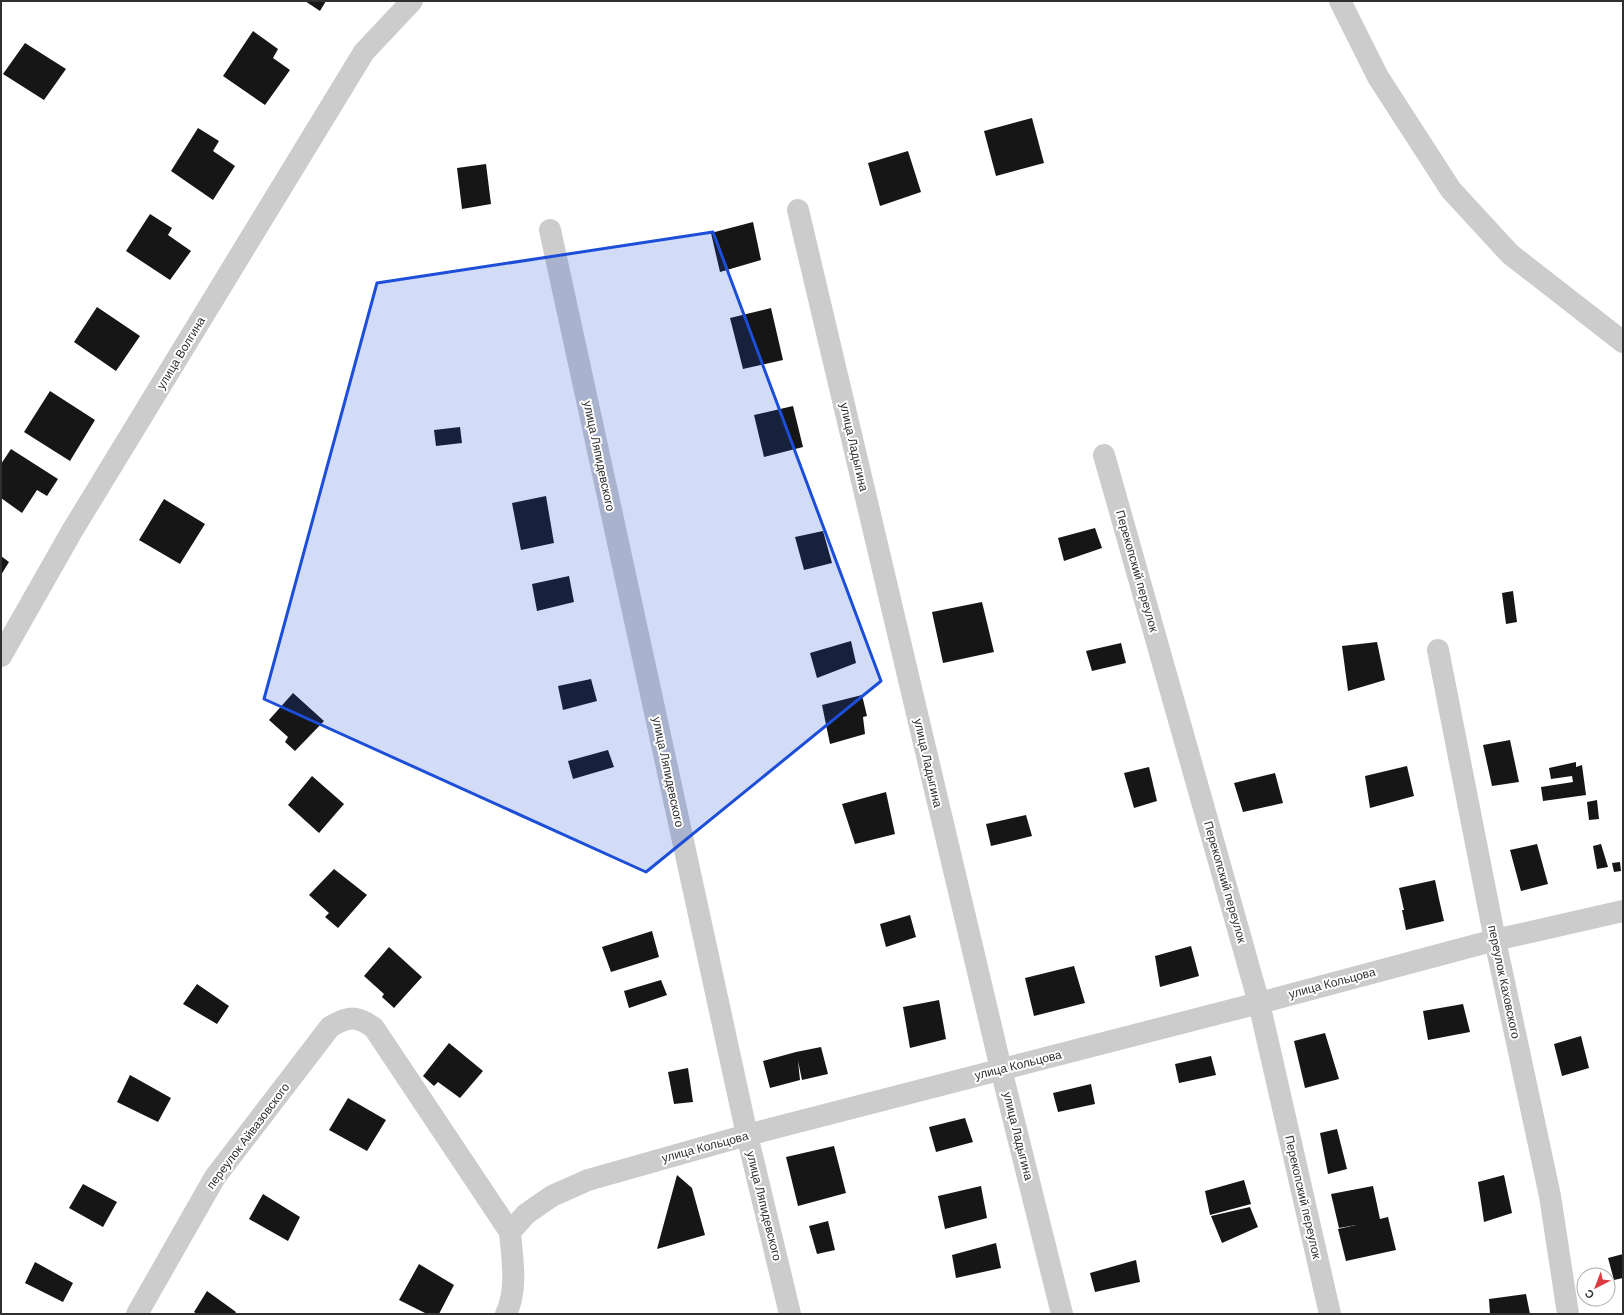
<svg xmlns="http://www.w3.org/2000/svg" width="1624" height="1315" font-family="'DM Sans',sans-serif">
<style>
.building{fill:#161616}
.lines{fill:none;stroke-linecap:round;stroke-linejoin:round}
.minor{stroke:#ccc;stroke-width:22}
.marked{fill:#1d4ed8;fill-opacity:0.2;stroke:#1d4ed8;stroke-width:3;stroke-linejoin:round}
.labels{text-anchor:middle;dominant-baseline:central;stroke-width:4;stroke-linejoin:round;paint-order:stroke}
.street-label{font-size:12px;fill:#2f2f2f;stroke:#fff}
</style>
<rect width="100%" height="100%" fill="#fff"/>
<path class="building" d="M 305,1 L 326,1 L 320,11 Z
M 253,31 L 278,49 L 273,58 L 290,70 L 265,105 L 223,76 Z
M 25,43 L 66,69 L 44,100 L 3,74 Z
M 1032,118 L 1044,163 L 996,176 L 984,131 Z
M 198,128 L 219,141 L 213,151 L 235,166 L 213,200 L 171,171 Z
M 908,151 L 921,192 L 880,206 L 868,163 Z
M 486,164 L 491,204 L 462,209 L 457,168 Z
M 150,214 L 172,228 L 168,235 L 191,251 L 170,280 L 126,251 Z
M 753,222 L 761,260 L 720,272 L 711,233 Z
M 97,307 L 140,336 L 116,371 L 74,342 Z
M 771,308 L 783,360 L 743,369 L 730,318 Z
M 50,391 L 95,420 L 70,461 L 24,432 Z
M 793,406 L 803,447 L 764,457 L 754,415 Z
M 460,427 L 462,443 L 436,446 L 434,430 Z
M 11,449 L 58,479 L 47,496 L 37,490 L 22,513 L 1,498 L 1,464 Z
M 546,496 L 554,543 L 521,550 L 512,503 Z
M 164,499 L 205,524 L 180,564 L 139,540 Z
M 1095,528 L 1102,548 L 1064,561 L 1058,538 Z
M 823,531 L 832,563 L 804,570 L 795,537 Z
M 1,556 L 9,562 L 1,575 Z
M 569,576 L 574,602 L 537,611 L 532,584 Z
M 1513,591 L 1517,622 L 1506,624 L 1502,593 Z
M 982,602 L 994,652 L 943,663 L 932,612 Z
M 851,641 L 856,663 L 817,678 L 810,653 Z
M 1377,642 L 1385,680 L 1348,691 L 1342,646 Z
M 1121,643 L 1126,663 L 1092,671 L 1086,651 Z
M 591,679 L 597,701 L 563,710 L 558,686 Z
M 293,693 L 324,721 L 295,751 L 285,742 L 288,737 L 269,720 Z
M 862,695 L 867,716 L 863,717 L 865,734 L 830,744 L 822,705 Z
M 1510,740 L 1519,782 L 1492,786 L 1483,745 Z
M 608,750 L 614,767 L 573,779 L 568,761 Z
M 1576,762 L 1576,767 L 1582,765 L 1586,795 L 1543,801 L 1541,787 L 1573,782 L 1572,776 L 1551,779 L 1549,768 Z
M 1407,766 L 1414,796 L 1370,808 L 1365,776 Z
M 1149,767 L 1157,801 L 1134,808 L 1124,773 Z
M 1275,773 L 1283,803 L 1243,812 L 1234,783 Z
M 312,776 L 344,804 L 319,833 L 288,805 Z
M 886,792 L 895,834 L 855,844 L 842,804 Z
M 1597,800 L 1599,819 L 1589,820 L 1587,802 Z
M 1026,815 L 1032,836 L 991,846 L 986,824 Z
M 1537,844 L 1548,884 L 1521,891 L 1510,850 Z
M 1601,844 L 1608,867 L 1597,869 L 1593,846 Z
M 1620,862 L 1621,871 L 1614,872 L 1612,863 Z
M 334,869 L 367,895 L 338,928 L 325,917 L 329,913 L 309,895 Z
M 1435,880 L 1439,899 L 1416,906 L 1439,899 L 1444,921 L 1406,930 L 1402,910 L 1404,910 L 1399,888 Z
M 910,915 L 916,937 L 886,947 L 880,924 Z
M 652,931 L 659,957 L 611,972 L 602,947 Z
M 1191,946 L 1199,976 L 1160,987 L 1155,956 Z
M 389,947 L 422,977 L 394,1008 L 382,997 L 384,994 L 364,976 Z
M 1074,966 L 1085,1003 L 1034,1016 L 1025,978 Z
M 661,980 L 667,995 L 629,1008 L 624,991 Z
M 197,984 L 229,1006 L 217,1024 L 183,1004 Z
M 939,1000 L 946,1039 L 910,1048 L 903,1007 Z
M 1463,1004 L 1470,1032 L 1428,1040 L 1423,1011 Z
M 1325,1033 L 1339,1079 L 1305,1088 L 1294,1041 Z
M 1581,1036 L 1589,1068 L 1562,1076 L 1554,1044 Z
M 449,1043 L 483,1071 L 460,1098 L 438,1082 L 434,1086 L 423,1076 Z
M 821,1047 L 828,1074 L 802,1080 L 798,1061 L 800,1080 L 770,1088 L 763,1061 L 796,1052 Z
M 1211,1056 L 1216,1075 L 1179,1083 L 1175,1064 Z
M 688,1068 L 693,1102 L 674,1104 L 668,1072 Z
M 130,1075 L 171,1098 L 158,1122 L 117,1102 Z
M 1091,1084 L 1095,1104 L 1058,1112 L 1053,1093 Z
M 348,1098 L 386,1120 L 367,1151 L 329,1130 Z
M 965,1118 L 973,1142 L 936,1152 L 929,1127 Z
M 1337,1129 L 1347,1169 L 1328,1174 L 1320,1133 Z
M 834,1146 L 846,1193 L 798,1206 L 786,1157 Z
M 677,1175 L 692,1188 L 705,1235 L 657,1249 Z
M 1504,1175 L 1512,1213 L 1484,1222 L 1478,1182 Z
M 1244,1180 L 1251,1204 L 1210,1215 L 1205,1191 Z
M 83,1184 L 117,1202 L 103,1227 L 69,1208 Z
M 981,1186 L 987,1218 L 945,1229 L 938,1196 Z
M 1373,1186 L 1380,1219 L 1388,1217 L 1396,1250 L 1346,1261 L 1338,1229 L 1356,1225 L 1339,1228 L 1331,1194 Z
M 263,1194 L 300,1217 L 288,1241 L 249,1219 Z
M 1250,1207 L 1258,1227 L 1222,1243 L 1211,1216 Z
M 828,1221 L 835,1250 L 817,1254 L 809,1226 Z
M 996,1243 L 1001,1268 L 956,1278 L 952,1255 Z
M 1623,1254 L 1623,1278 L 1614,1280 L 1608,1258 Z
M 1136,1260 L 1140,1282 L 1095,1292 L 1090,1273 Z
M 35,1262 L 73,1283 L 63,1302 L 25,1283 Z
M 419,1264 L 454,1285 L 439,1314 L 427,1314 L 399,1300 Z
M 207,1291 L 236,1312 L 235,1314 L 197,1314 L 194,1312 Z
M 1526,1294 L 1530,1314 L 1490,1314 L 1489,1299 Z"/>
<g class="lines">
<path class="minor" d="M 1340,1 L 1378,77 L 1451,190 L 1510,254 L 1623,342
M 798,210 L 1001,1069 L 1062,1314
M 550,230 L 747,1135 L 790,1314
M 1104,455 L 1259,1003 L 1330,1314
M 1438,650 L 1495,940 L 1550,1196 L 1568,1314
M 1,656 L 72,531 L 364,52 L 412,1
M 137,1314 L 215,1177 L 330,1027 C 348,1016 357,1015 374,1028 L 510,1232
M 506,1314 C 518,1289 512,1258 510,1232 L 526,1214 L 552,1196 L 588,1180 L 747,1135 L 1259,1003 L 1495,940 L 1623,911"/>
</g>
<path class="marked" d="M 713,232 L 881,681 L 646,872 L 264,699 L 377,283 Z"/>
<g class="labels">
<g class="street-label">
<text transform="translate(181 353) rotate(-59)">улица Волгина</text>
<text transform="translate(854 447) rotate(77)">улица Ладыгина</text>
<text transform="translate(599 456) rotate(78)">улица Ляпидевского</text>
<text transform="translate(1137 571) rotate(74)">Перекопский переулок</text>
<text transform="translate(928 763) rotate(77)">улица Ладыгина</text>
<text transform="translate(668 772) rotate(78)">улица Ляпидевского</text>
<text transform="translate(1225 882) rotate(74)">Перекопский переулок</text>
<text transform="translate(1504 982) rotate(78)">переулок Каховского</text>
<text transform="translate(1332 983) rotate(-15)">улица Кольцова</text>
<text transform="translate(1018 1065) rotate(-14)">улица Кольцова</text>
<text transform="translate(248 1136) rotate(-53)">переулок Айвазовского</text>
<text transform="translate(1018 1136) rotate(76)">улица Ладыгина</text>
<text transform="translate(705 1147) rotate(-15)">улица Кольцова</text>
<text transform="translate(1303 1197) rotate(77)">Перекопский переулок</text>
<text transform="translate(764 1206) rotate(76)">улица Ляпидевского</text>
</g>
</g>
<rect width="1624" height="1315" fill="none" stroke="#2f2f2f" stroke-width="4"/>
<g transform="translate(1596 1287) rotate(222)"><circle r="19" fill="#ffffff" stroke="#acacac"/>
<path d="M0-3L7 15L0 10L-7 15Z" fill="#db3c41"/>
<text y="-6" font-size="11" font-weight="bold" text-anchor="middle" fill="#2f2f2f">С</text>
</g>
</svg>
